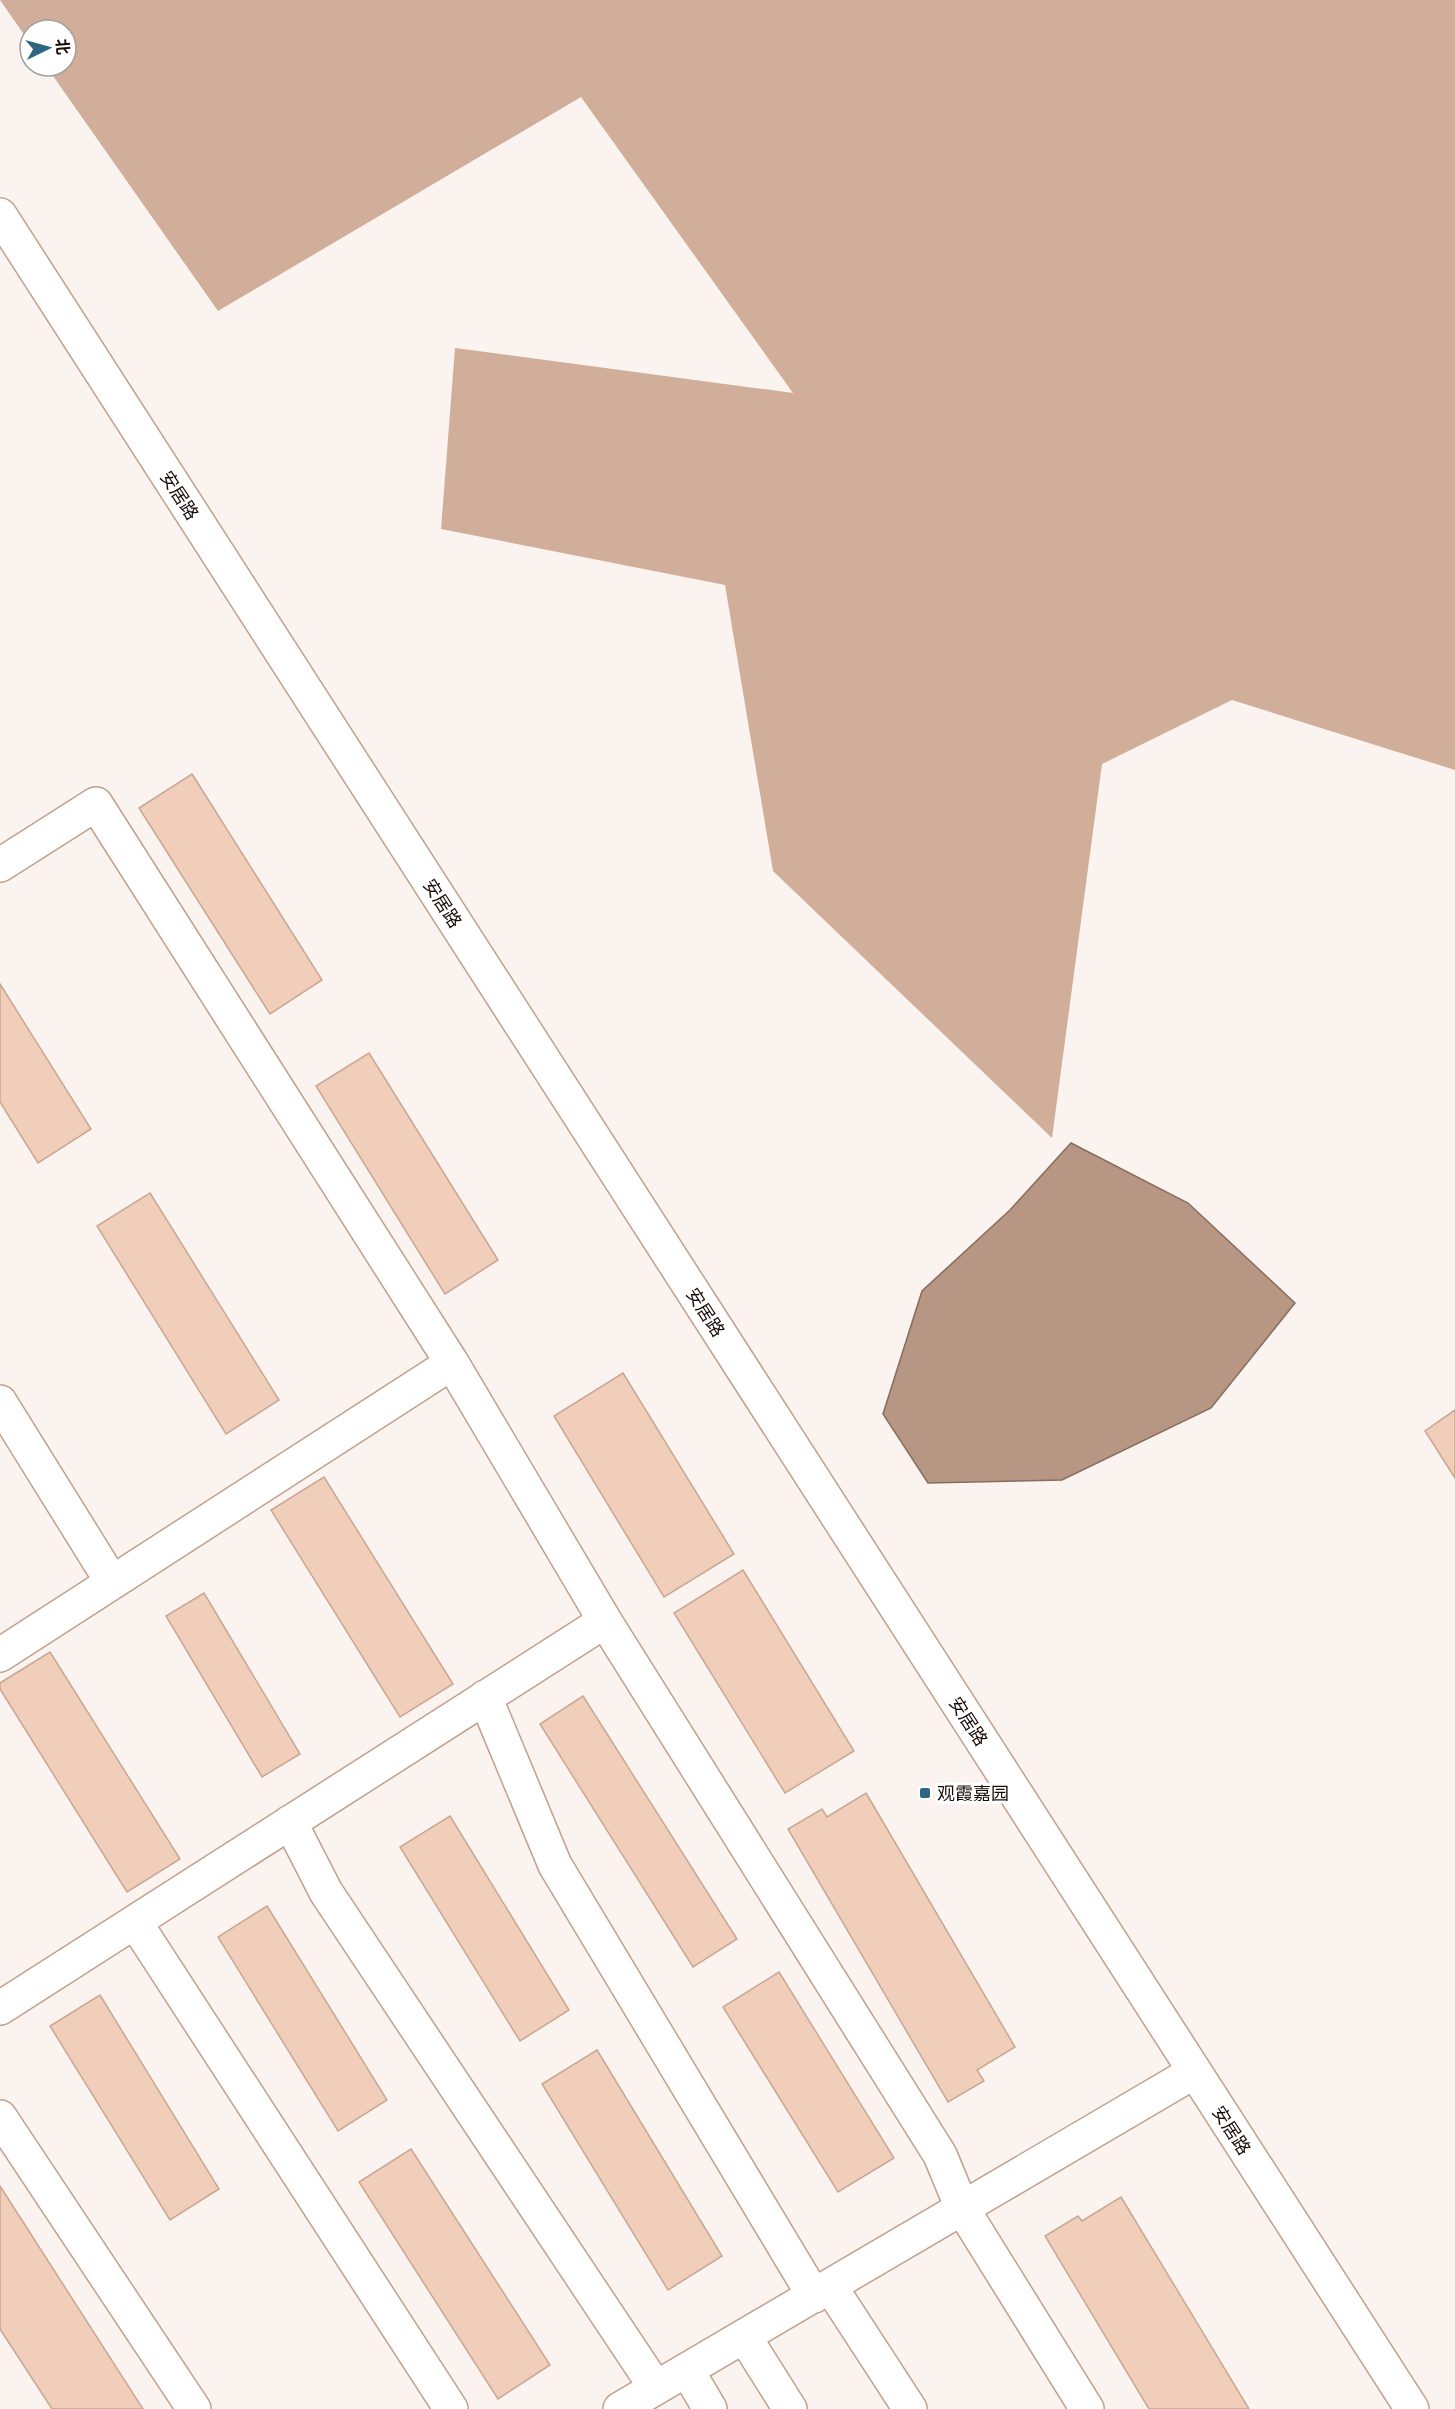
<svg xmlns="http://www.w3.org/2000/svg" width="1455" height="2409" font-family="'Open Sans','Noto Sans SC',sans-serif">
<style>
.forest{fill:#d0ae9a}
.water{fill:#b79683;stroke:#886d5e;stroke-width:1.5}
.building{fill:#f1ceb9;stroke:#c8a793;stroke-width:1.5}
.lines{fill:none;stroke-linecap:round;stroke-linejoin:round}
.minor-casing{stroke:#c1a08c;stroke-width:36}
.minor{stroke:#fff;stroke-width:33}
.poi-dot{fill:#2e6580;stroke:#fff;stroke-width:2}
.labels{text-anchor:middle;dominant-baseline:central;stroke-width:6;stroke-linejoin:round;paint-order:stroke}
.street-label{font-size:18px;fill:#190d07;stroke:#fff}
.poi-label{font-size:18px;fill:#190d07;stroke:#fff;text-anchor:start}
</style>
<rect width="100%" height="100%" fill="#faf3ef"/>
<path class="forest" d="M 0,0 L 1455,0 L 1455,770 L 1232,700 L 1102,764 L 1052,1138 L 773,871 L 725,585 L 441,529 L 455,348 L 793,393 L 581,97 L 218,311 L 46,66 L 66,66 L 66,30 L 30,30 L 30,43 Z"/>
<path class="water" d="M 1071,1143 L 1188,1203 L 1295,1303 L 1211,1408 L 1062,1480 L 928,1483 L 883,1414 L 922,1291 L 1010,1210 Z"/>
<path class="building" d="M 192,774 L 322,980 L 270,1014 L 139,808 Z
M 0,984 L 91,1129 L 38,1163 L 0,1102 Z
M 369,1053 L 498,1260 L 445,1294 L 316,1086 Z
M 150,1193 L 279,1400 L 226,1434 L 97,1226 Z
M 623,1373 L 734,1554 L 664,1597 L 554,1416 Z
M 1455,1410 L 1455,1478 L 1425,1431 Z
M 324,1477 L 453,1684 L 400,1717 L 271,1510 Z
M 743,1570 L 854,1751 L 785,1793 L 674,1613 Z
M 204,1593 L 300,1754 L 262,1777 L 166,1616 Z
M 50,1652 L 180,1859 L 127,1892 L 0,1689 L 0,1683 Z
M 583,1696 L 737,1939 L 693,1967 L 540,1724 Z
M 866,1793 L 1015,2047 L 977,2070 L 984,2081 L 948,2102 L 788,1829 L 822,1809 L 827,1817 Z
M 450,1816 L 569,2010 L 520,2041 L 400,1847 Z
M 267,1906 L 387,2100 L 338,2131 L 218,1937 Z
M 779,1972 L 894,2158 L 838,2192 L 723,2007 Z
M 100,1995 L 219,2189 L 170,2220 L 50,2026 Z
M 597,2050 L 722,2256 L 668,2290 L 542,2084 Z
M 411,2149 L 550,2365 L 498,2399 L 359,2182 Z
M 0,2186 L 143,2409 L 52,2409 L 0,2329 Z
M 1121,2197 L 1249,2409 L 1149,2409 L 1045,2236 L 1078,2216 L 1082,2221 Z"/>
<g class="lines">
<defs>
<path id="minor" d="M 0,215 L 1412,2409
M 0,865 L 96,804 L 452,1363 L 605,1621 L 940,2155 L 962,2208 L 1087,2409
M 0,1402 L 112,1582
M 0,1655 L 452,1363
M 485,1697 L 555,1865 L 814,2296
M 290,1822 L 326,1892 L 656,2388
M 135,1922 L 451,2409
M 0,2008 L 605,1621
M 0,2117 L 194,2409
M 830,2286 L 910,2409
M 744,2336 L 790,2409
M 687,2370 L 710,2409
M 620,2409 L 1194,2072"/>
</defs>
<use href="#minor" class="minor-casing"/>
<use href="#minor" class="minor"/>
</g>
<rect class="poi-dot" x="919" y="1787" width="12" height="12" rx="3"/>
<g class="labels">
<g class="street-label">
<text transform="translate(180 495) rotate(57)">安居路</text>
<text transform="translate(443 903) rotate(57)">安居路</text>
<text transform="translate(706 1312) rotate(57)">安居路</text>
<text transform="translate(969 1721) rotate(57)">安居路</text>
<text transform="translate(1232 2130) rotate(57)">安居路</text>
</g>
<g class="poi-label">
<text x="937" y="1793">观霞嘉园</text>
</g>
</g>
<g transform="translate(48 48) rotate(85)"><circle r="28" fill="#ffffff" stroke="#a39e9c" stroke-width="1.5"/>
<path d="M0-4.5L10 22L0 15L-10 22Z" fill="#2e6580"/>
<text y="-9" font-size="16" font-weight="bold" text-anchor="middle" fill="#190d07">北</text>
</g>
</svg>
